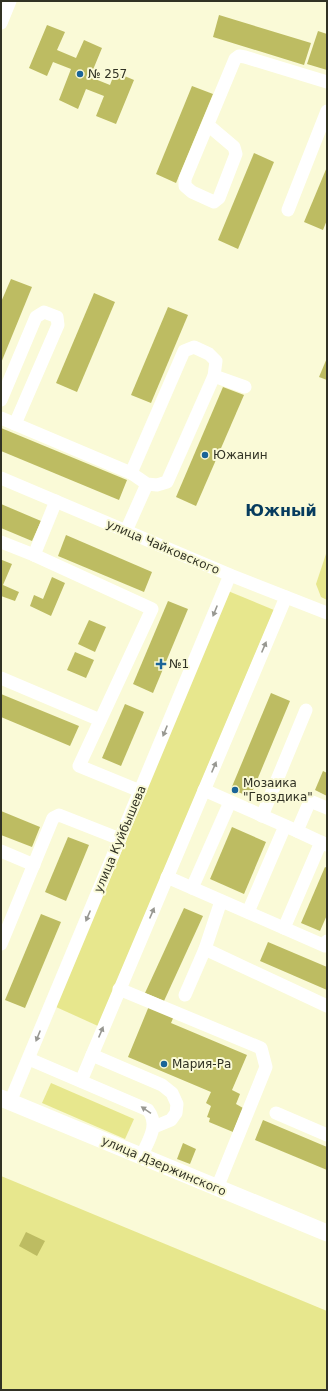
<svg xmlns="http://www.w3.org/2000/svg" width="328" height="1391" font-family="'DejaVu Sans',sans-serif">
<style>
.green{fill:#e7e78d}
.building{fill:#bdbc62}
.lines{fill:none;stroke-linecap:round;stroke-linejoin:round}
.minor{stroke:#fff;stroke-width:13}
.major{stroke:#fff;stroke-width:17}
.oneway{fill:#989892}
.poi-dot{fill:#1a6498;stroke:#fafad7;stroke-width:1.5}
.labels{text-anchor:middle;stroke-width:4;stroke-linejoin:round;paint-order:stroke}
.poi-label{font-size:12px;fill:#313224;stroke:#fafad7;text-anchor:start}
.street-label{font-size:12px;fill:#313224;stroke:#fafad7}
.district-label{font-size:16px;font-weight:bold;fill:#063b5e;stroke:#fafad7}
</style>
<rect width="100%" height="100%" fill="#fafad7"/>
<g class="green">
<polygon points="327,551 327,600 321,597 316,584"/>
<polygon points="228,591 274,610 98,1026 56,1007"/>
<polygon points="51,1083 134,1119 125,1139 42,1103"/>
<polygon points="1,1176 327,1311 327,1390 1,1390"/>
</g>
<g class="building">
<polygon points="219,15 311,43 304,65 213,37"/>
<polygon points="47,25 65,32 57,50 76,58 84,40 102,48 90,77 110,85 115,72 134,80 116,124 96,116 104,96 86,89 78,109 59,100 71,69 53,62 47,76 29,68"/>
<polygon points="318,31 327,34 327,70 307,64"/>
<polygon points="192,86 213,94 176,183 156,174"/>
<polygon points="254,153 274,162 238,249 218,240"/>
<polygon points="327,167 327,220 323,230 304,222"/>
<polygon points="11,279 32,287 1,363 1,302"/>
<polygon points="94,293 115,302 77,392 56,383"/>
<polygon points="168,307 188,315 151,403 131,395"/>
<polygon points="327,358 327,380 319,377"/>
<polygon points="223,387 244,395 196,506 176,497"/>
<polygon points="1,428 127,480 119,500 1,451"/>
<polygon points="1,504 41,521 32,541 1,528"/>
<polygon points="66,535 152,572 144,592 58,556"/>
<polygon points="2,560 12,564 3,585 19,592 15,601 1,596"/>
<polygon points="52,577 65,583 51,616 30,606 34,595 43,599"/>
<polygon points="168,601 188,609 153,693 133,684"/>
<polygon points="89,620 106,627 95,652 78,644"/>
<polygon points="75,652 94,660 86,678 67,670"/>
<polygon points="271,693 290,701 250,797 231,789"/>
<polygon points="1,694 79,726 70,746 1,717"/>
<polygon points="125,704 144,712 121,766 102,758"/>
<polygon points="323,771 327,773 327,796 315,790"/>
<polygon points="1,811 40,827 32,847 1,835"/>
<polygon points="232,827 266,842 244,894 210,879"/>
<polygon points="68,837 89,845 66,901 45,892"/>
<polygon points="325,867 327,868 327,915 320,931 301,923"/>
<polygon points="184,908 203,916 164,1001 145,993"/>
<polygon points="41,914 61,922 25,1008 5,1000"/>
<polygon points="268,942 327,967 327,990 260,961"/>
<polygon points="149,1006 174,1016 171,1023 247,1055 232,1090 240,1094 236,1104 243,1108 233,1132 209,1122 210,1118 207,1117 211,1106 206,1103 211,1092 128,1057"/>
<polygon points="263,1120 327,1147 327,1170 255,1140"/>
<polygon points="183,1143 196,1149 190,1164 177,1159"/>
<polygon points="26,1232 45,1241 37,1256 19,1246"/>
</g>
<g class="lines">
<g class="minor">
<polyline points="1,23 10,1"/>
<polyline points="208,125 234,147 236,154 219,198 214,202 192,192 185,186 185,179 235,59 239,56 245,57 327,82"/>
<polyline points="288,210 327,111"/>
<polyline points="214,376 245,387"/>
<polyline points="1,400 36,317 44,312 57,317 58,325 15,424"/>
<polyline points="1,418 131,473"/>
<polyline points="1,478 230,575 327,613"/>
<polyline points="126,531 147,484 157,485 167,482 214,376 216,361 209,354 194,347 184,351 131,473 147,484"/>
<polyline points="1,542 34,555 152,609 79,766 140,791"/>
<polyline points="34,555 56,501"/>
<polyline points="1,678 100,720"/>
<polyline points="204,790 297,831 310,801 327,808"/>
<polyline points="262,816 306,710"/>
<polyline points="297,831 327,845"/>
<polyline points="1,851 34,865"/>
<polyline points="167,877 325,946 327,941"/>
<polyline points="192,888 230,802"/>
<polyline points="221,901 205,949 327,1006"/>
<polyline points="248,912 285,826"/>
<polyline points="284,928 321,842"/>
<polyline points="1,944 53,818 59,815 120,839"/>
<polyline points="119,989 261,1048 266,1067 217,1188"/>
<polyline points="185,995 205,949"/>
<polyline points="92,1055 162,1085 172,1093 177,1104 176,1113 171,1120 154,1127"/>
<path d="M29 1059 148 1110C160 1125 148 1141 141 1157"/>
<polyline points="81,1081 286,597"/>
<polyline points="10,1102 230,575"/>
<polyline points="276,1113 327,1135"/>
</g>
<polyline class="major" points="1,1098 327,1233"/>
</g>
<defs><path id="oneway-solid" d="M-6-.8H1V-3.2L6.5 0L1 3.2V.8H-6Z"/></defs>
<g class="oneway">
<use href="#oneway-solid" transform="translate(215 611) rotate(112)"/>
<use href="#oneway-solid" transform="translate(264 647) rotate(-67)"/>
<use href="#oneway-solid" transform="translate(165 731) rotate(112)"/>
<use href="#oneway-solid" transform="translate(214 767) rotate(-67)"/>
<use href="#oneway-solid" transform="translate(152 913) rotate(-67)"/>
<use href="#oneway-solid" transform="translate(88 916) rotate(113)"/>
<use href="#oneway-solid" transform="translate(101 1032) rotate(-67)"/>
<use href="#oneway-solid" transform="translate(38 1036) rotate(112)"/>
<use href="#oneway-solid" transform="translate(146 1110) rotate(-146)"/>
</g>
<g class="poi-dot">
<circle cx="80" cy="74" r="4"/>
<circle cx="205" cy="455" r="4"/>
<path d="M159 658h4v4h4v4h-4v4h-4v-4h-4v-4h4z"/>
<circle cx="235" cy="790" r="4"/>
<circle cx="164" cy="1064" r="4"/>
</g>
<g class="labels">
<g class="poi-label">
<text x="88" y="78">№ 257</text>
<text x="213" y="459">Южанин</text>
<text x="169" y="668">№1</text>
<text x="243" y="787">Мозаика<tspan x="243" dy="14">"Гвоздика"</tspan></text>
<text x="172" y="1068">Мария-Ра</text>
</g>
<g class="street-label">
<text transform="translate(163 547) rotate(23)" y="4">улица Чайковского</text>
<text transform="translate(120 839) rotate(-67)" y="4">улица Куйбышева</text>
<text transform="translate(164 1166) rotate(23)" y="4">улица Дзержинского</text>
</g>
<g class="district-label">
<text x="281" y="516">Южный</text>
</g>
</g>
<rect width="328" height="1391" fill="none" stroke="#313224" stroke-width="4"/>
</svg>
